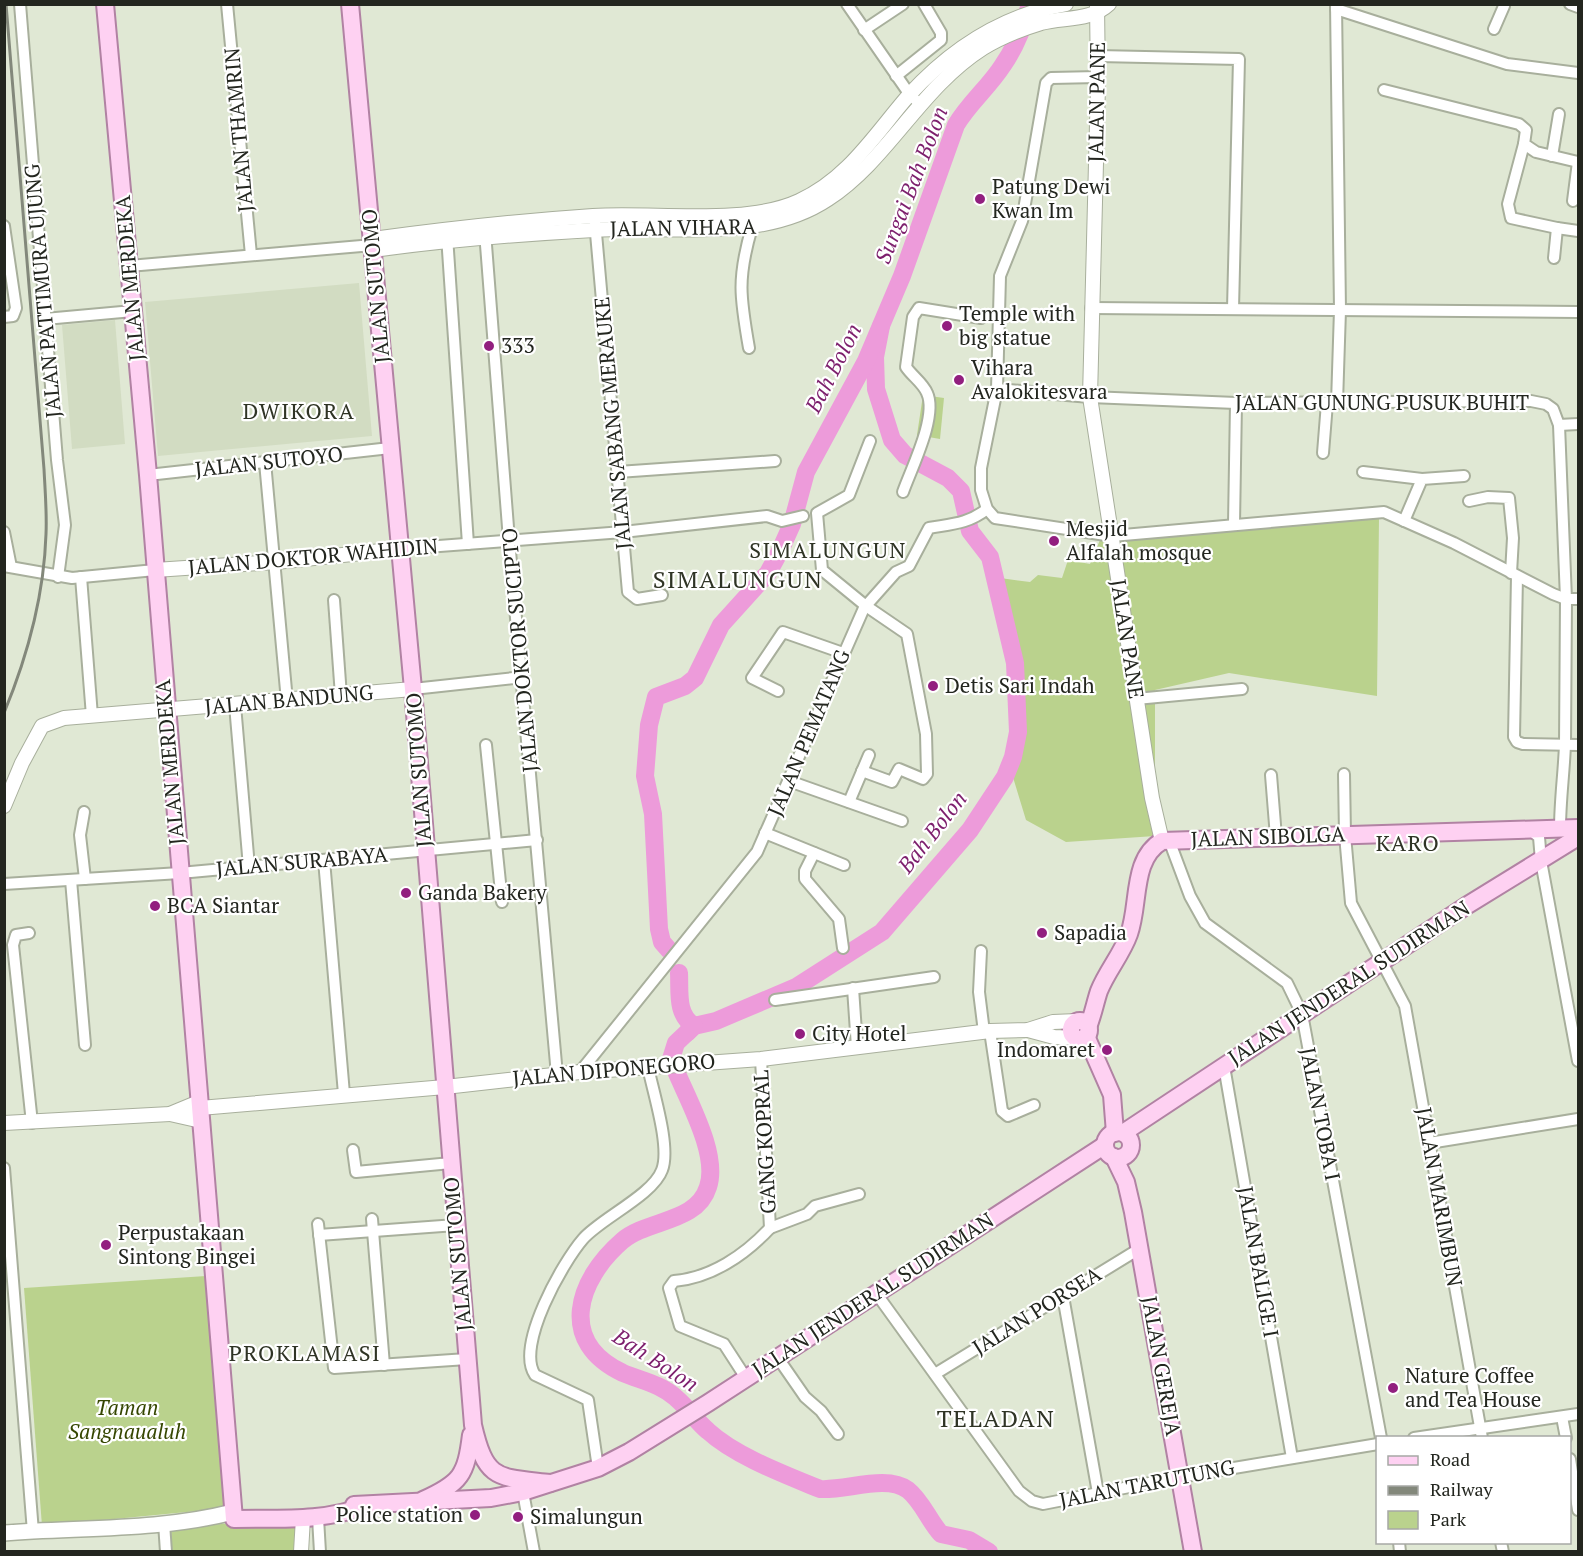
<svg xmlns="http://www.w3.org/2000/svg" width="1583" height="1556" font-family="'PT Serif',serif">
<style>
.built{fill:#d2dcc2}
.green{fill:#bad28d}
.lines{fill:none;stroke-linecap:round;stroke-linejoin:round}
.river{stroke:#ed9bda;stroke-width:18}
.minor-casing{stroke:#a8af9c;stroke-width:14}
.tertiary-casing{stroke:#a8af9c;stroke-width:16}
.secondary-casing{stroke:#a8af9c;stroke-width:18}
.primary-casing{stroke:#b182a3;stroke-width:20}
.minor{stroke:#fff;stroke-width:10}
.tertiary{stroke:#fff;stroke-width:14}
.secondary{stroke:#fff;stroke-width:15}
.primary{stroke:#fed1f2;stroke-width:16}
.rail{stroke:#83887b;stroke-width:3}
.poi-dot{fill:#921f7f;stroke:#fff;stroke-width:2}
.labels{text-anchor:middle;stroke-width:4.5;stroke-linejoin:round;paint-order:stroke}
.street-label{font-size:21px;fill:#23261f;stroke:#fff}
.poi-label{font-size:21px;fill:#23261f;stroke:#fff;text-anchor:start}
.park-label{font-size:21px;font-style:italic;fill:#354600;stroke:#fff}
.water-label{font-size:22px;font-style:italic;fill:#7d1f6d;stroke:#fff}
.neighbourhood-label{font-size:22px;letter-spacing:1.5px;fill:#2f3425;stroke:#fff}
.quarter-label{font-size:24px;letter-spacing:1.5px;fill:#2f3425;stroke:#fff}
</style>
<rect width="100%" height="100%" fill="#e0e8d4"/>
<g class="built">
<polygon points="359,283 372,436 158,456 145,302"/>
<polygon points="115,320 125,444 72,449 62,325"/>
</g>
<g class="green">
<polygon points="923,395 944,398 940,439 917,435"/>
<polygon points="1379,518 1377,696 1229,673 1155,690 1155,836 1066,842 1026,820 1012,774 1023,729 1020,667 1000,578 1030,582 1038,575 1062,578 1068,560 1090,564 1100,540"/>
<polygon points="206,1276 228,1508 42,1526 24,1288"/>
<polygon points="296,1518 299,1551 172,1551 171,1528"/>
</g>
<g class="lines">
<g class="river">
<path d="M881 326 875 357 876 389 892 440 905 455 948 478 961 491 970 531 990 557 1015 663 1018 732 1013 757 1005 777 970 830 882 932 796 987 716 1021 694 1026 676 1043 671 1059C683 1092 720 1152 708 1187 697 1223 648 1219 622 1241 577 1280 557 1342 623 1373 642 1381 661 1384 676 1398 688 1408 696 1421 708 1431 735 1456 786 1475 820 1489 846 1491 886 1474 908 1490 922 1501 929 1521 941 1534L969 1540 989 1552"/>
<path d="M669 950 662 942 659 929 653 814 645 776 649 725 656 697 685 686 695 678 721 625 768 573 779 553 792 524 806 472 866 361 902 276 956 125C969 103 989 87 1003 65 1015 48 1024 25 1030 4"/>
<path d="M679 973C680 993 676 1014 694 1026L687 1033"/>
</g>
<defs>
<g id="minor">
<polyline points="20,4 57,460 65,525 58,577"/>
<polyline points="227,4 251,255"/>
<polyline points="847,4 910,95 919,103"/>
<polyline points="1336,4 1340,310 1337,403"/>
<polyline points="1570,4 1578,7"/>
<polyline points="1336,9 1507,64 1578,73"/>
<polyline points="1494,29 1504,6"/>
<polyline points="864,30 903,4"/>
<polyline points="1098,56 1239,59 1233,309"/>
<polyline points="896,76 941,40 941,33 924,4"/>
<polyline points="1098,77 1051,78 1046,83 1022,221 1000,276 997,389 981,468 981,490 987,509 995,518 1112,536 1384,512 1454,543 1553,594 1566,599 1578,599"/>
<polyline points="1384,90 1519,124 1526,130 1524,144 1536,152 1578,162"/>
<polyline points="1524,144 1508,204 1511,218 1557,228"/>
<polyline points="1552,156 1559,114"/>
<polyline points="1573,201 1578,162"/>
<polyline points="595,222 628,592 637,599 662,595"/>
<polyline points="4,226 16,308 13,316 4,317"/>
<polyline points="485,232 509,540 557,1075"/>
<polyline points="447,236 468,544"/>
<polyline points="1554,258 1557,228 1578,231"/>
<polyline points="129,266 373,245"/>
<polyline points="1091,308 1578,312"/>
<polyline points="45,319 133,311"/>
<path d="M749 348C740 297 737 278 752 227"/>
<path d="M997 389 1090 397 1236 403 1531 401 1546 404 1553 409 1559 425 1566 599 1565 744C1564 773 1560 800 1560 829"/>
<polyline points="1559,425 1578,424"/>
<polyline points="1323,453 1327,403"/>
<polyline points="265,462 287,701"/>
<polyline points="618,472 775,461"/>
<polyline points="1363,472 1422,479"/>
<polyline points="148,475 390,448"/>
<path d="M903 492C911 469 938 416 927 393 923 383 912 376 906 367L913 317 919 308 981 318"/>
<polyline points="1469,501 1488,497 1509,498 1513,538 1511,573"/>
<polyline points="1404,521 1422,479 1464,476"/>
<polyline points="1234,524 1236,403"/>
<polyline points="4,532 11,567"/>
<polyline points="400,549 623,532 767,516 782,521 803,516"/>
<polyline points="4,566 72,578 155,570"/>
<polyline points="1517,576 1514,737 1517,742 1523,744 1578,745"/>
<polyline points="81,577 92,716"/>
<polyline points="334,600 341,696"/>
<polyline points="413,689 523,677"/>
<polyline points="778,691 752,678 783,632 843,653"/>
<polyline points="1136,699 1242,689"/>
<polyline points="235,705 249,867"/>
<polyline points="486,745 502,902"/>
<polyline points="862,771 892,782 899,769 923,779 927,774 926,734 907,634 866,606 822,570 817,513 849,495 870,441"/>
<polyline points="1344,774 1345,835 1351,903 1405,1006 1482,1438"/>
<polyline points="1271,775 1276,837"/>
<polyline points="789,781 902,821"/>
<polyline points="849,802 869,755"/>
<polyline points="84,812 80,835 85,879"/>
<polyline points="1530,830 1539,837 1541,861 1578,1061"/>
<polyline points="765,833 844,865"/>
<polyline points="1169,840 1190,896 1205,923 1287,983 1302,1014 1381,1438"/>
<polyline points="814,853 805,871 805,879 839,919 843,948"/>
<polyline points="324,860 344,1094"/>
<polyline points="71,880 85,1045"/>
<polyline points="4,884 180,873 537,840"/>
<polyline points="29,933 16,935 13,945 32,1123"/>
<polyline points="981,951 979,992 984,1032"/>
<polyline points="853,988 857,1047"/>
<polyline points="775,1000 934,977"/>
<polyline points="990,1031 1002,1111 1008,1116 1034,1105"/>
<polyline points="1224,1066 1292,1458"/>
<path d="M580 1072 757 852 864 608 896 572 909 566 929 528C951 524 968 524 987 509"/>
<polyline points="1429,1143 1578,1119"/>
<polyline points="353,1150 356,1172 451,1163"/>
<polyline points="4,1168 33,1532"/>
<polyline points="372,1219 384,1365"/>
<polyline points="318,1224 334,1368 467,1359"/>
<polyline points="770,1228 807,1214 815,1206 859,1194"/>
<polyline points="319,1235 456,1225"/>
<polyline points="876,1293 1019,1491 1032,1501 1043,1504 1180,1477 1378,1444"/>
<polyline points="1063,1296 1098,1493"/>
<polyline points="778,1358 805,1397 821,1411 838,1434"/>
<polyline points="935,1374 1139,1249"/>
<path d="M746 1378 724 1344 680 1326 669 1288 674 1281C711 1278 745 1255 770 1228L761 1059"/>
<polyline points="1562,1417 1566,1438"/>
<polyline points="1414,1438 1578,1414"/>
<polyline points="1570,1459 1578,1510"/>
<path d="M598 1468 588 1400 535 1375C515 1346 563 1262 583 1239 600 1219 653 1195 662 1170 671 1147 653 1092 648 1067"/>
<polyline points="523,1492 534,1552"/>
<polyline points="318,1518 320,1552"/>
<polyline points="164,1523 166,1552"/>
<polyline points="1399,1542 1400,1552"/>
<polyline points="1501,1542 1503,1552"/>
</g>
<g id="tertiary">
<polyline points="1097,4 1098,85 1090,397 1152,798 1162,841"/>
<path d="M373 239C446 229 519 221 593 216 655 212 745 226 799 201 848 179 875 134 909 95 951 49 1004 15 1066 4"/>
<path d="M373 250C447 240 521 234 594 230 671 225 762 243 828 199 888 160 920 88 983 48 1001 37 1021 29 1041 23 1065 17 1091 21 1109 4"/>
<polyline points="155,570 276,562 400,549"/>
<polyline points="4,806 22,763 42,726 64,718 413,689"/>
<polyline points="1028,1030 1054,1037 1076,1038"/>
<polyline points="200,1108 445,1087 580,1072 761,1059 990,1031 1028,1030 1053,1022 1077,1021"/>
<polyline points="170,1114 201,1121"/>
<polyline points="4,1123 170,1114 199,1102"/>
<polyline points="301,1552 303,1518"/>
</g>
<path id="secondary" d="M4 1533C80 1527 159 1531 233 1512"/>
<g id="primary">
<path d="M105 4 148 475 234 1519C279 1518 322 1522 365 1506"/>
<path d="M350 4 413 689 473 1425C486 1481 497 1477 550 1483"/>
<circle cx="1080" cy="1030" r="9"/>
<path d="M1088 1027C1093 1015 1095 1003 1099 991 1107 971 1122 954 1129 934 1140 904 1131 859 1162 841L1578 828"/>
<polyline points="1086,1036 1112,1095 1115,1133"/>
<circle cx="1118" cy="1145" r="13"/>
<polyline points="1123,1133 1466,906 1578,837"/>
<polyline points="1114,1157 1126,1182 1133,1212 1193,1552"/>
<path d="M423 1500C461 1483 466 1475 471 1435"/>
<polyline points="354,1505 491,1498 523,1492 598,1468 629,1452 708,1403 1105,1145"/>
</g>
</defs>
<use href="#minor" class="minor-casing"/>
<use href="#tertiary" class="tertiary-casing"/>
<use href="#secondary" class="secondary-casing"/>
<use href="#primary" class="primary-casing"/>
<use href="#minor" class="minor"/>
<use href="#tertiary" class="tertiary"/>
<use href="#secondary" class="secondary"/>
<use href="#primary" class="primary"/>
<path class="rail" d="M4 713C28 655 44 597 46 534 47 512 45 490 44 469L6 4"/>
</g>
<g class="poi-dot">
<circle cx="980" cy="199" r="6"/>
<circle cx="947" cy="326" r="6"/>
<circle cx="489" cy="346" r="6"/>
<circle cx="959" cy="380" r="6"/>
<circle cx="1054" cy="541" r="6"/>
<circle cx="933" cy="686" r="6"/>
<circle cx="406" cy="893" r="6"/>
<circle cx="155" cy="906" r="6"/>
<circle cx="1042" cy="933" r="6"/>
<circle cx="800" cy="1034" r="6"/>
<circle cx="1107" cy="1050" r="6"/>
<circle cx="106" cy="1245" r="6"/>
<circle cx="1393" cy="1388" r="6"/>
<circle cx="475" cy="1515" r="6"/>
<circle cx="518" cy="1517" r="6"/>
</g>
<g class="labels">
<g class="street-label">
<text transform="translate(1097 102) rotate(-89)" y="7">JALAN PANE</text>
<text transform="translate(239 130) rotate(-95)" y="7">JALAN THAMRIN</text>
<text transform="translate(683 228) rotate(-1)" y="7">JALAN VIHARA</text>
<text transform="translate(130 278) rotate(-95)" y="7">JALAN MERDEKA</text>
<text transform="translate(376 286) rotate(-95)" y="7">JALAN SUTOMO</text>
<text transform="translate(43 291) rotate(-95)" y="7">JALAN PATTIMURA UJUNG</text>
<text x="1382" y="410">JALAN GUNUNG PUSUK BUHIT</text>
<text transform="translate(613 423) rotate(-95)" y="7">JALAN SABANG MERAUKE</text>
<text transform="translate(269 462) rotate(-6)" y="7">JALAN SUTOYO</text>
<text transform="translate(313 557) rotate(-5)" y="7">JALAN DOKTOR WAHIDIN</text>
<text transform="translate(1127 639) rotate(81)" y="7">JALAN PANE</text>
<text transform="translate(520 650) rotate(-95)" y="7">JALAN DOKTOR SUCIPTO</text>
<text transform="translate(289 700) rotate(-5)" y="7">JALAN BANDUNG</text>
<text transform="translate(809 733) rotate(-67)" y="7">JALAN PEMATANG</text>
<text transform="translate(170 762) rotate(-95)" y="7">JALAN MERDEKA</text>
<text transform="translate(419 770) rotate(-94)" y="7">JALAN SUTOMO</text>
<text transform="translate(1268 837) rotate(-2)" y="7">JALAN SIBOLGA</text>
<text transform="translate(302 862) rotate(-5)" y="7">JALAN SURABAYA</text>
<text transform="translate(1349 983) rotate(-33)" y="7">JALAN JENDERAL SUDIRMAN</text>
<text transform="translate(614 1070) rotate(-5)" y="7">JALAN DIPONEGORO</text>
<text transform="translate(1320 1114) rotate(79)" y="7">JALAN TOBA I</text>
<text transform="translate(765 1142) rotate(-93)" y="7">GANG KOPRAL</text>
<text transform="translate(1439 1197) rotate(80)" y="7">JALAN MARIMBUN</text>
<text transform="translate(458 1254) rotate(-95)" y="7">JALAN SUTOMO</text>
<text transform="translate(1258 1262) rotate(80)" y="7">JALAN BALIGE I</text>
<text transform="translate(873 1295) rotate(-33)" y="7">JALAN JENDERAL SUDIRMAN</text>
<text transform="translate(1037 1311) rotate(-32)" y="7">JALAN PORSEA</text>
<text transform="translate(1161 1366) rotate(80)" y="7">JALAN GEREJA</text>
<text transform="translate(1147 1484) rotate(-11)" y="7">JALAN TARUTUNG</text>
</g>
<g class="poi-label">
<text x="992" y="194">Patung Dewi<tspan x="992" dy="24">Kwan Im</tspan></text>
<text x="959" y="321">Temple with<tspan x="959" dy="24">big statue</tspan></text>
<text x="501" y="353">333</text>
<text x="971" y="375">Vihara<tspan x="971" dy="24">Avalokitesvara</tspan></text>
<text x="1066" y="536">Mesjid<tspan x="1066" dy="24">Alfalah mosque</tspan></text>
<text x="945" y="693">Detis Sari Indah</text>
<text x="418" y="900">Ganda Bakery</text>
<text x="167" y="913">BCA Siantar</text>
<text x="1054" y="940">Sapadia</text>
<text x="812" y="1041">City Hotel</text>
<text x="1095" y="1057" text-anchor="end">Indomaret</text>
<text x="118" y="1240">Perpustakaan<tspan x="118" dy="24">Sintong Bingei</tspan></text>
<text x="1405" y="1383">Nature Coffee<tspan x="1405" dy="24">and Tea House</tspan></text>
<text x="463" y="1522" text-anchor="end">Police station</text>
<text x="530" y="1524">Simalungun</text>
</g>
<g class="park-label">
<text x="127" y="1415">Taman<tspan x="127" dy="24">Sangnaualuh</tspan></text>
</g>
<g class="water-label">
<text transform="translate(911 185) rotate(-69)" y="8">Sungai Bah Bolon</text>
<text transform="translate(833 368) rotate(-63)" y="8">Bah Bolon</text>
<text transform="translate(932 832) rotate(-52)" y="8">Bah Bolon</text>
<text transform="translate(656 1360) rotate(33)" y="8">Bah Bolon</text>
</g>
<g class="neighbourhood-label">
<text x="299" y="419">DWIKORA</text>
<text x="828" y="558">SIMALUNGUN</text>
<text x="1408" y="851">KARO</text>
<text x="305" y="1361">PROKLAMASI</text>
</g>
<g class="quarter-label">
<text x="738" y="588">SIMALUNGUN</text>
<text x="996" y="1427">TELADAN</text>
</g>
</g>
<rect width="1583" height="1556" fill="none" stroke="#23261f" stroke-width="12"/>
<rect x="1376" y="1436" width="195" height="108" fill="#ffffff" stroke="#a7a8a5" stroke-width="1.5"/>
<rect x="1388" y="1456" width="30" height="9" fill="#fed1f2" stroke="#a7a8a5" stroke-width="1.5"/>
<text x="1430" y="1466" font-size="18" fill="#23261f">Road</text>
<rect x="1388" y="1486" width="30" height="9" fill="#83887b" stroke="#a7a8a5" stroke-width="1.5"/>
<text x="1430" y="1496" font-size="18" fill="#23261f">Railway</text>
<rect x="1388" y="1511" width="30" height="18" fill="#bad28d" stroke="#a7a8a5" stroke-width="1.5"/>
<text x="1430" y="1526" font-size="18" fill="#23261f">Park</text>
</svg>
